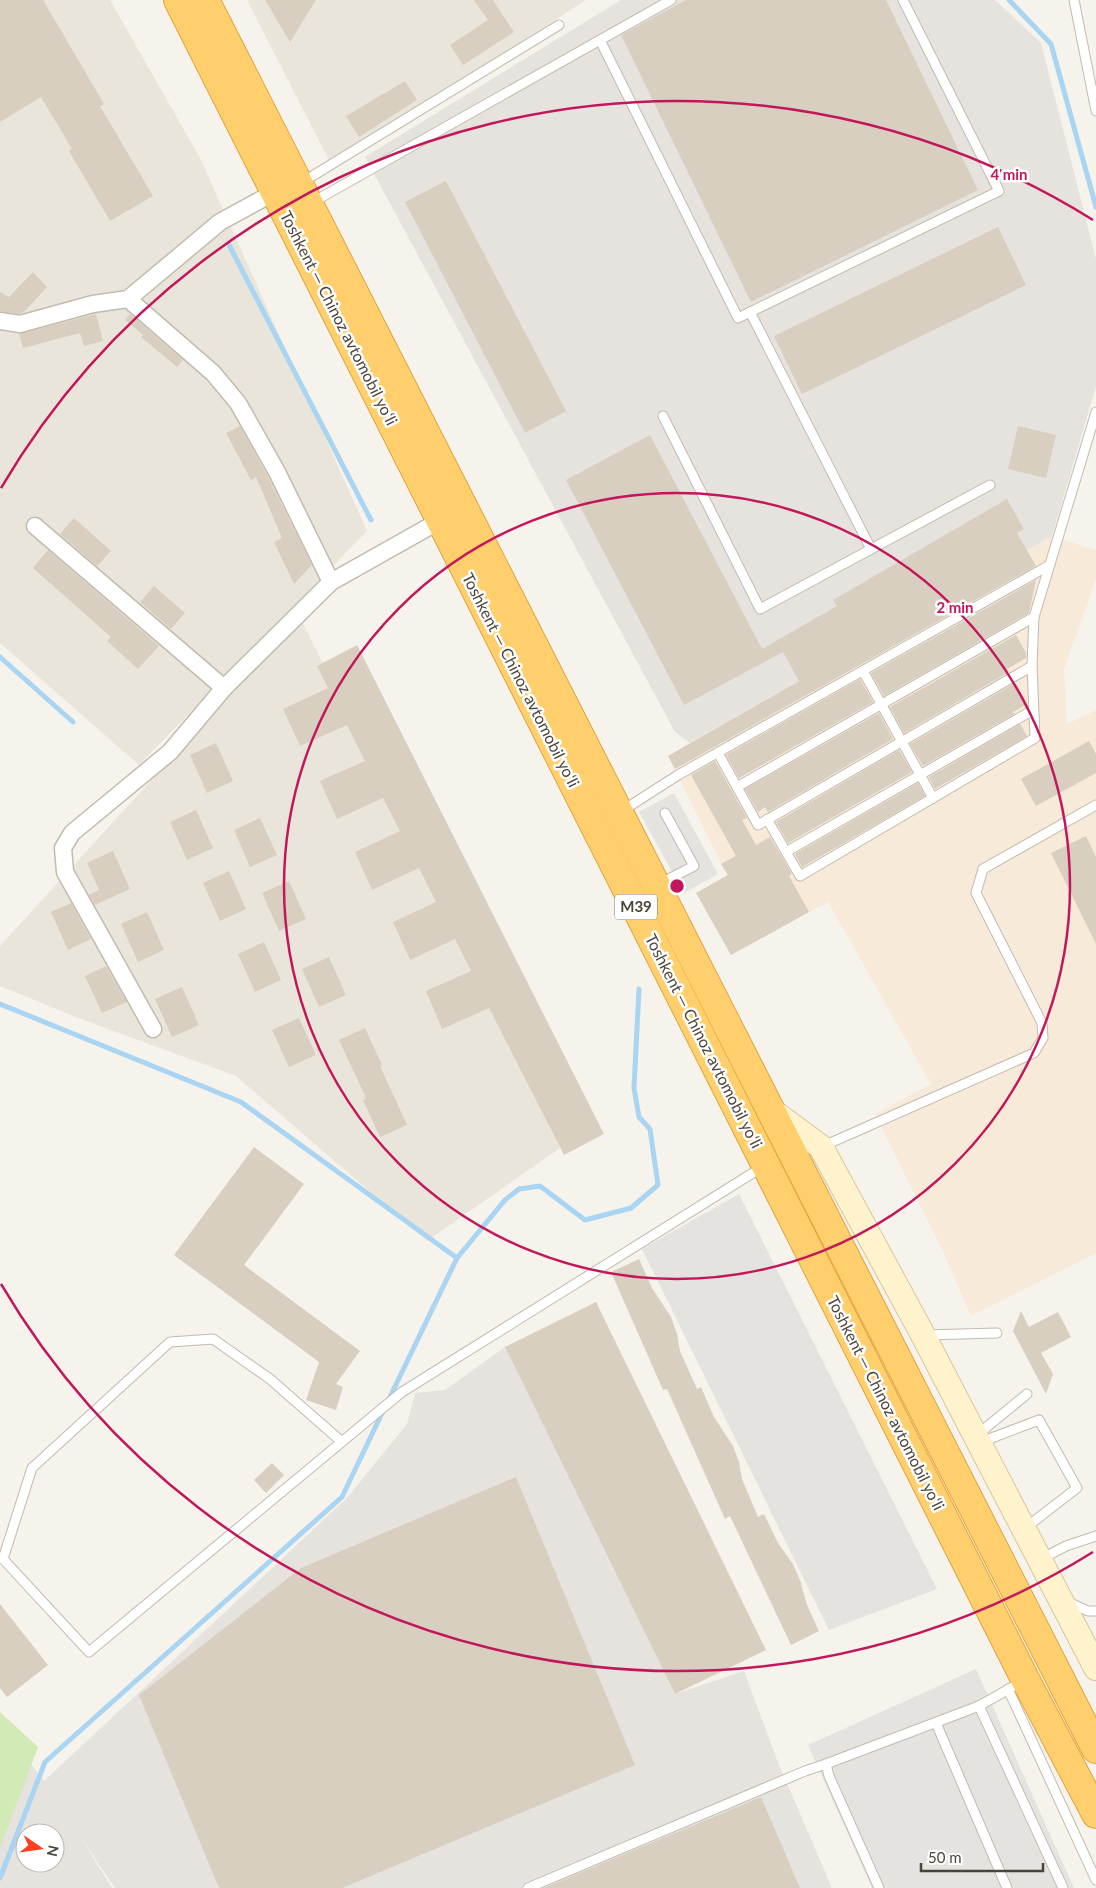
<svg xmlns="http://www.w3.org/2000/svg" width="1096" height="1888" font-family="Lato,sans-serif">
<style>
.residential{fill:#eae5da}
.commercial{fill:#f7ead8}
.industrial{fill:#e6e2dd;fill-rule:evenodd}
.green{fill:#d2eab5}
.parking{fill:#e5e3e0}
.lines{fill:none;stroke-linecap:round;stroke-linejoin:round}
.stream{stroke:#a9d4f2;stroke-width:5}
.building{fill:#d8cfc1}
.lane-casing{stroke:#c2bbae;stroke-width:11}
.street-casing{stroke:#c2bbae;stroke-width:19}
.secondary-casing{stroke:#d6c79b;stroke-width:26}
.highway-casing{stroke:#e0a43c;stroke-width:30}
.lane{stroke:#fff;stroke-width:9}
.street{stroke:#fff;stroke-width:16}
.secondary{stroke:#fff3cd;stroke-width:24}
.highway{stroke:#ffcf6e;stroke-width:28}
.ring{fill:none;stroke:#c2185b;stroke-width:2.5}
.labels{text-anchor:middle;stroke-width:5;stroke-linejoin:round;paint-order:stroke}
.shield{fill:#fff;stroke:#817c74;stroke-width:1}
.shield-label{font-size:15px;font-weight:bold;fill:#4b4439}
.street-label{font-size:16px;fill:#4b4439;stroke:#fff}
.centre{fill:#c2185b;stroke:#fff;stroke-width:2.5}
.ring-label{font-size:15px;text-anchor:middle;font-weight:bold;fill:#c2185b;stroke:#fff;stroke-width:5;stroke-linejoin:round;paint-order:stroke}
</style>
<rect width="100%" height="100%" fill="#f6f3ec"/>
<g class="residential">
<polygon points="0,0 110,0 200,158 367,531 139,765 0,643"/>
<polygon points="247,0 586,0 331,164"/>
<polygon points="300,617 560,1148 427,1241 236,1076 81,1019 0,986 0,946"/>
</g>
<polygon class="commercial" points="1052,536 1096,550 1096,578 1064,670 1067,724 1096,710 1096,1253 971,1316 945,1256 875,1114 931,1084 828,902 731,955 696,893 727,875 668,756"/>
<g class="industrial">
<polygon points="621,0 995,0 1041,43 1096,259 1096,386 1052,536 690,743 675,732 365,157"/>
<path d="M505 1347 675 1694 744 1671 777 1760 832 1888H115L79 1835 112 1888H0V1724L44 1781 346 1499 407 1424 415 1393 445 1390ZM25 1833H55V1863H25Z"/>
</g>
<polygon class="green" points="0,1712 38,1747 0,1848"/>
<g class="parking">
<polygon points="674,793 718,874 684,893 639,812"/>
<polygon points="739,1194 937,1589 829,1630 642,1249"/>
<polygon points="976,1669 1074,1888 872,1888 808,1745"/>
<polygon points="766,1770 817,1888 485,1888"/>
</g>
<g class="lines">
<g class="stream">
<polyline points="1009,0 1051,44 1096,207"/>
<polyline points="229,245 371,520"/>
<polyline points="0,657 73,722"/>
<polyline points="0,1004 241,1102 457,1258"/>
<polyline points="388,1401 457,1258 505,1200 519,1189 540,1186 585,1220 631,1208 658,1185 650,1129 639,1117 634,1088 639,989"/>
<polyline points="0,1878 45,1762 342,1497 384,1409"/>
</g>
</g>
<g class="building">
<polygon points="0,0 43,0 104,104 100,106 153,196 110,221 69,151 72,149 41,97 0,122"/>
<polygon points="265,0 316,0 290,42"/>
<polygon points="474,0 493,0 514,32 463,65 450,45 488,20"/>
<polygon points="686,0 886,0 978,190 751,302 621,35"/>
<polygon points="405,81 417,100 359,137 346,116"/>
<polygon points="446,181 566,411 525,433 405,202"/>
<polygon points="998,227 1026,285 802,394 774,336"/>
<polygon points="33,272 47,287 24,312 19,314 0,311 0,292 9,297"/>
<polygon points="96,314 103,341 84,346 80,333 23,348 19,334"/>
<polygon points="130,314 183,360 177,367 141,337 143,335 125,320"/>
<polygon points="240,426 268,477 312,565 294,584 274,542 282,538 256,477 251,480 226,433"/>
<polygon points="1018,426 1056,435 1046,478 1008,469"/>
<polygon points="650,435 762,649 837,606 833,600 1007,499 1024,529 1017,533 1036,566 675,769 668,756 799,681 783,652 684,705 566,480"/>
<polygon points="74,518 111,551 97,566 60,534"/>
<polygon points="48,550 159,646 138,669 107,641 111,637 33,568"/>
<polygon points="1036,580 1029,613 884,696 871,673"/>
<polygon points="154,586 185,613 171,629 140,602"/>
<polygon points="1016,635 1026,653 1026,658 1007,669 1009,672 904,733 890,707"/>
<polygon points="357,645 604,1134 564,1155 489,1008 442,1029 426,991 471,971 455,939 410,960 393,922 436,902 419,868 372,890 355,852 400,831 383,798 337,819 320,781 365,761 347,725 300,746 283,709 328,688 317,666"/>
<polygon points="860,679 873,702 739,778 726,755"/>
<polygon points="1015,683 1027,704 1013,712 1014,714 923,766 910,744"/>
<polygon points="879,713 893,739 768,812 765,807 758,812 745,789"/>
<polygon points="1020,724 1027,736 935,789 929,777"/>
<polygon points="1089,741 1096,754 1096,773 1036,806 1021,779"/>
<polygon points="216,743 233,781 207,793 190,755"/>
<polygon points="899,750 912,772 788,843 776,822"/>
<polygon points="715,761 747,818 742,820 756,845 770,837 792,874 789,876 809,912 731,955 696,893 728,875 721,864 736,856 691,775"/>
<polygon points="918,783 925,796 802,867 795,854"/>
<polygon points="196,810 213,848 187,860 170,822"/>
<polygon points="260,818 277,855 250,867 234,830"/>
<polygon points="1086,836 1096,857 1096,944 1051,853"/>
<polygon points="113,851 130,889 95,905 89,895 99,890 87,863"/>
<polygon points="229,871 246,909 220,921 203,883"/>
<polygon points="289,881 306,919 279,931 262,893"/>
<polygon points="71,903 91,939 68,950 51,912"/>
<polygon points="147,912 164,950 138,962 121,924"/>
<polygon points="264,942 281,980 255,992 238,954"/>
<polygon points="329,957 346,995 319,1007 302,969"/>
<polygon points="106,966 127,1002 102,1013 85,976"/>
<polygon points="182,987 199,1025 172,1037 155,999"/>
<polygon points="299,1018 316,1055 289,1067 272,1030"/>
<polygon points="365,1028 382,1065 380,1066 407,1125 380,1137 363,1100 366,1098 339,1040"/>
<polygon points="254,1147 304,1184 244,1265 360,1351 336,1384 343,1387 336,1410 306,1400 319,1362 174,1255"/>
<polygon points="639,1259 652,1288 671,1317 677,1334 680,1351 697,1389 701,1387 714,1417 733,1446 739,1462 742,1479 758,1517 764,1514 778,1543 793,1564 800,1580 807,1605 819,1631 791,1645 730,1516 725,1519 667,1389 663,1390 611,1272"/>
<polygon points="596,1302 766,1650 675,1694 505,1347"/>
<polygon points="1021,1311 1029,1327 1058,1312 1071,1337 1041,1353 1053,1374 1046,1394 1013,1331"/>
<polygon points="272,1463 284,1475 266,1493 254,1480"/>
<polygon points="516,1477 635,1765 342,1888 219,1888 139,1695 301,1568"/>
<polygon points="0,1604 48,1665 7,1697 0,1688"/>
<polygon points="761,1797 800,1888 544,1888"/>
</g>
<g class="lines">
<defs>
<g id="lane">
<polyline points="1074,0 1096,111"/>
<polyline points="600,40 738,318 999,191 903,0"/>
<polyline points="301,183 559,25"/>
<polyline points="311,203 671,0"/>
<polyline points="750,312 871,549"/>
<polyline points="663,416 760,609 990,485"/>
<polyline points="863,671 933,798"/>
<polyline points="718,753 758,825 1032,666"/>
<polyline points="737,787 1034,617"/>
<polyline points="622,811 678,775 1048,566"/>
<polyline points="767,819 800,876 1035,738 1032,666 1034,617 1096,412"/>
<polyline points="786,852 1033,710"/>
<polyline points="659,884 694,866 665,813"/>
<polyline points="821,1147 1034,1053 1043,1038 1042,1023 976,893 983,869 1096,805"/>
<polyline points="924,1335 997,1333"/>
<polyline points="977,1435 1027,1394"/>
<polyline points="342,1442 270,1379 213,1339 170,1342 32,1468 3,1559 89,1652 379,1411 402,1392 764,1166"/>
<polyline points="981,1442 1039,1420 1077,1488 1024,1529"/>
<polyline points="1041,1559 1066,1546 1096,1536"/>
<polyline points="1068,1602 1088,1611 1096,1611"/>
<polyline points="1008,1689 1096,1880"/>
<polyline points="979,1706 1063,1888"/>
<polyline points="936,1723 1007,1888"/>
<polyline points="528,1888 805,1771 826,1764"/>
<polyline points="879,1888 829,1776 826,1764 979,1706 1023,1681"/>
</g>
<g id="street">
<polyline points="128,299 213,373 238,403 277,472 331,582"/>
<polyline points="0,321 20,324 93,304 128,299 220,222 275,192"/>
<polyline points="35,526 224,688"/>
<polyline points="153,1029 65,872 63,848 72,833 170,752 224,688 331,582 441,520"/>
</g>
<polyline id="secondary" points="772,1111 821,1147 923,1335 1096,1668"/>
<g id="highway">
<polyline points="178,0 1025,1679 1096,1814"/>
<polyline points="205,0 1096,1749"/>
</g>
</defs>
<use href="#lane" class="lane-casing"/>
<use href="#street" class="street-casing"/>
<use href="#secondary" class="secondary-casing"/>
<use href="#highway" class="highway-casing"/>
<use href="#lane" class="lane"/>
<use href="#street" class="street"/>
<use href="#secondary" class="secondary"/>
<use href="#highway" class="highway"/>
</g>
<g class="ring">
<circle cx="677" cy="886" r="393"/>
<path d="M1093 1552A785 785 0 0 1 1 1284M1 488A785 785 0 0 1 1093 220"/>
</g>
<g class="labels">
<rect class="shield" x="615" y="894.5" width="42" height="25" rx="4"/>
<g class="shield-label">
<text x="636" y="912">M39</text>
</g>
<g class="street-label">
<text transform="translate(339 318) rotate(63)" y="6">Toshkent — Chinoz avtomobil yoʻli</text>
<text transform="translate(521 680) rotate(63)" y="6">Toshkent — Chinoz avtomobil yoʻli</text>
<text transform="translate(704 1041) rotate(63)" y="6">Toshkent — Chinoz avtomobil yoʻli</text>
<text transform="translate(886 1403) rotate(63)" y="6">Toshkent — Chinoz avtomobil yoʻli</text>
</g>
</g>
<circle cx="677" cy="886" r="8" class="centre"/>
<g class="ring-label">
<text x="1009" y="180">4 min</text>
<text x="955" y="613">2 min</text>
</g>
<g transform="translate(40 1848) rotate(103)"><circle r="24" fill="#ffffff" stroke="#b7b4b0"/>
<path d="M0-4L9 19L0 12L-9 19Z" fill="#fc3f1d"/>
<text y="-8" font-size="14" font-weight="bold" text-anchor="middle" fill="#4b4439">N</text>
</g>
<path d="M921 1863v8h122v-8" fill="none" stroke="#4b4439" stroke-width="2.5"/>
<text x="928" y="1863" font-size="15" fill="#4b4439" stroke="#ffffff" stroke-width="4" paint-order="stroke">50 m</text>
</svg>
